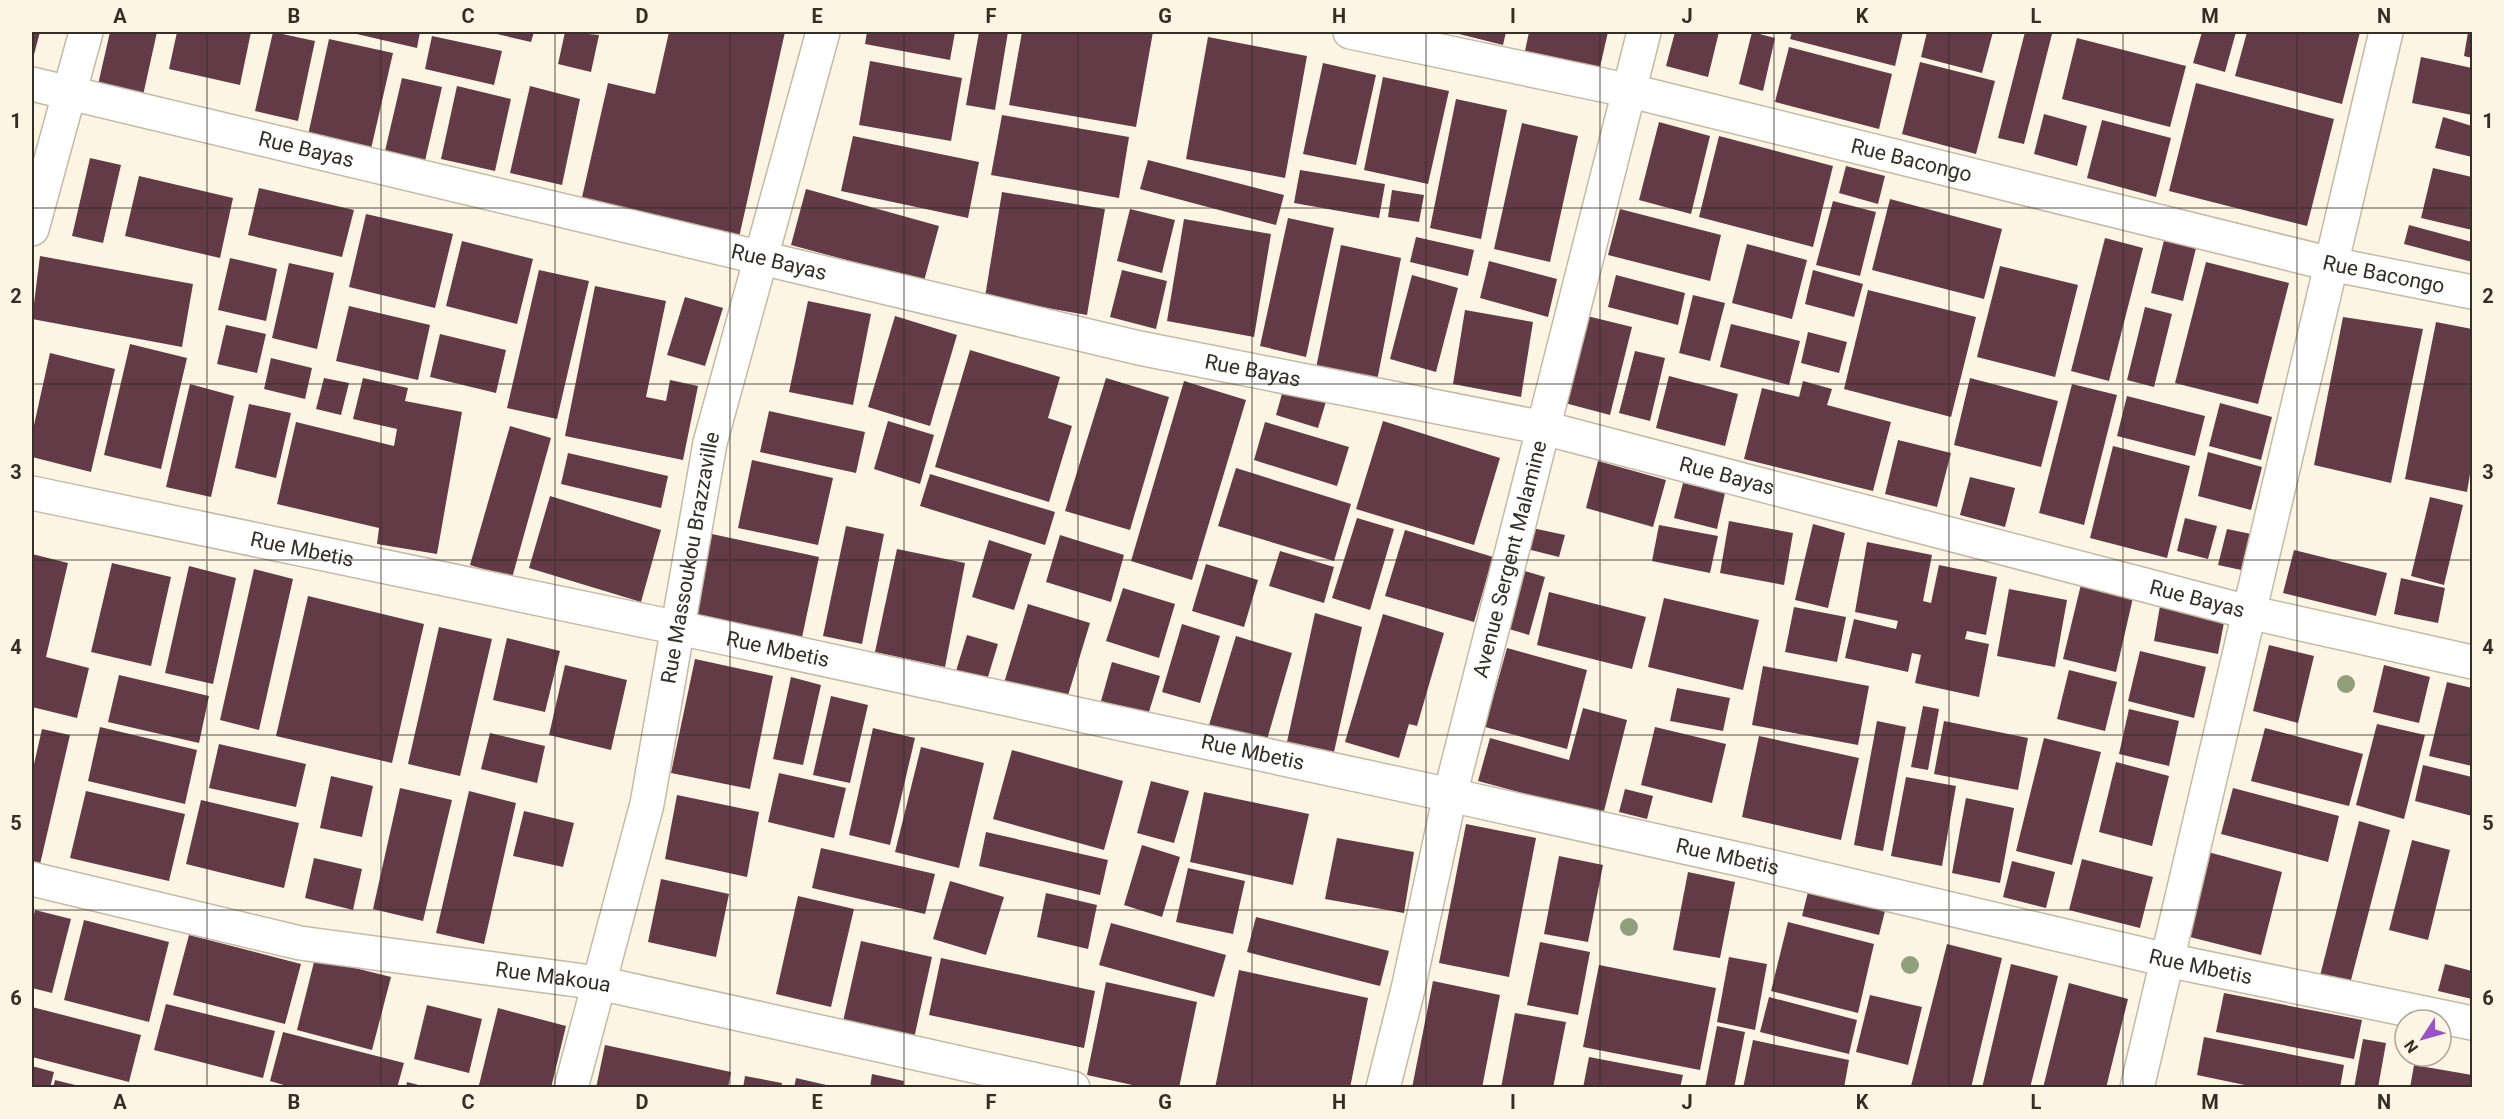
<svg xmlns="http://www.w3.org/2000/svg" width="2504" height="1119" font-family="Roboto,sans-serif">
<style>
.building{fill:#623b47}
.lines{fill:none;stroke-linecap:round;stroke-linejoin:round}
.street-casing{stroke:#c4baa6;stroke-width:36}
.street{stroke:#fff;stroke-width:33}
.tree{fill:#91a07c}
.grid{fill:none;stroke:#332f27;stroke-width:1.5;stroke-opacity:0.55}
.labels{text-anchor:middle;stroke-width:6;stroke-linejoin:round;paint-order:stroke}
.street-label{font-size:21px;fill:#332f27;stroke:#fdf5e4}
.neatline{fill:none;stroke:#332f27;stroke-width:2}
.grid-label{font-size:20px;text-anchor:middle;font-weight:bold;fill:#332f27}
</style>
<rect width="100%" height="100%" fill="#fdf5e4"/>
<g class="building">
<polygon points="32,32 40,32 32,62"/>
<polygon points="110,32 157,32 142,100 97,89"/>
<polygon points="177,32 251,32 240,85 169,69"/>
<polygon points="273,32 315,41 298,121 255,111"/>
<polygon points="348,32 420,32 417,48"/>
<polygon points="488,32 534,32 531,42"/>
<polygon points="565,32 599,35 591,72 558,64"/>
<polygon points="669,32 785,32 738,242 580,206 608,83 655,94"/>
<polygon points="867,32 955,32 950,60 865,44"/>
<polygon points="979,32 1008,32 995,110 966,105"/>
<polygon points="1022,32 1153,32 1136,127 1009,105"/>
<polygon points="1451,32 1506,32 1503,45"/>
<polygon points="1529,32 1608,32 1600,67 1525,51"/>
<polygon points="1675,32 1719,32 1708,77 1666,66"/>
<polygon points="1752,32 1775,38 1763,91 1739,84"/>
<polygon points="1792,32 1903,32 1895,66 1790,39"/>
<polygon points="1927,32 1993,32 1982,73 1921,57"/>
<polygon points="2025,32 2052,34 2024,144 1998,138"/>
<polygon points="2202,32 2236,32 2225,72 2193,63"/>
<polygon points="2247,32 2360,32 2342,104 2235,76"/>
<polygon points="2468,32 2472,32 2472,58 2464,56"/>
<polygon points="432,36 502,51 494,85 425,69"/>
<polygon points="1208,37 1307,56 1285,178 1186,159"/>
<polygon points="2077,38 2186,66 2170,127 2062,99"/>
<polygon points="329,39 393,53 371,149 308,135"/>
<polygon points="1789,47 1892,74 1879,129 1775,102"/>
<polygon points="2421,57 2472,68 2472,115 2412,103"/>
<polygon points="870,61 962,78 951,141 859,125"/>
<polygon points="1920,62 1995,81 1976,154 1902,134"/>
<polygon points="1323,63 1376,75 1356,165 1303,154"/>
<polygon points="1383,77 1449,91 1428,184 1364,170"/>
<polygon points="402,78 442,87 425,161 385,151"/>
<polygon points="2196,83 2334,119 2307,226 2169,191"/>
<polygon points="457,86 511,99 495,171 441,159"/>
<polygon points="530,86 580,99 562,185 510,173"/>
<polygon points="1456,99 1507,110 1481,239 1430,228"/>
<polygon points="2044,114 2087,126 2077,166 2034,154"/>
<polygon points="1002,115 1129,137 1119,198 991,175"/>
<polygon points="2443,117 2472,126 2472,157 2435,148"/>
<polygon points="2102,120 2171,138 2156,197 2087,178"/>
<polygon points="1659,122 1710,136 1691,214 1639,200"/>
<polygon points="1522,123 1578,136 1550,262 1494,249"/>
<polygon points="853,136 979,162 968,218 841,191"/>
<polygon points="1719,136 1833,166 1813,247 1699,217"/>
<polygon points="90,158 121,165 103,243 72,236"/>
<polygon points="1148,160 1284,195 1276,225 1140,189"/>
<polygon points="1846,166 1885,176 1878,204 1839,193"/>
<polygon points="2433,168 2472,177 2472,230 2421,218"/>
<polygon points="1300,170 1385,184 1379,218 1294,203"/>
<polygon points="139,176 233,198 220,258 125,236"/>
<polygon points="259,188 354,210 342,257 248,235"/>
<polygon points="806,189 939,226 924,281 791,245"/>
<polygon points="1392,190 1424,195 1419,222 1388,217"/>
<polygon points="1002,192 1105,209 1087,315 985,297"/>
<polygon points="1890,199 2002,229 1984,299 1872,270"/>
<polygon points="1833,201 1876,212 1860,276 1816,265"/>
<polygon points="1130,209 1175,220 1162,273 1117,261"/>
<polygon points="1620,209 1721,235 1710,281 1608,255"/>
<polygon points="366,214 453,234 435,308 349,287"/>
<polygon points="1288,218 1334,228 1306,357 1260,346"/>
<polygon points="1184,219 1271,234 1254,337 1167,321"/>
<polygon points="2409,225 2472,242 2472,262 2404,244"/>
<polygon points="2166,232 2198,240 2183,301 2151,293"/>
<polygon points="1416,237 1474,250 1468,276 1410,262"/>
<polygon points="2105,238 2143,248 2109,381 2071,371"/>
<polygon points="462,241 533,259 517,324 446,306"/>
<polygon points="1747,244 1807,260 1792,319 1732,303"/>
<polygon points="1341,245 1401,258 1377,381 1316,368"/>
<polygon points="40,256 193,284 182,347 32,319"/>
<polygon points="230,258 277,269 266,321 218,310"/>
<polygon points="1489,261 1557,279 1548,317 1480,298"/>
<polygon points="2206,262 2289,283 2258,404 2175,383"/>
<polygon points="289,263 334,273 317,349 272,338"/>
<polygon points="2000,266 2078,285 2055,377 1977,357"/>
<polygon points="539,270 589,281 557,419 507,408"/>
<polygon points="1122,270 1167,281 1156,329 1110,317"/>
<polygon points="1813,270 1863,284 1854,317 1805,304"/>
<polygon points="1412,275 1458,288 1436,372 1390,359"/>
<polygon points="1616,275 1685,293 1678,325 1608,307"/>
<polygon points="595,286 666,301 646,397 666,401 670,380 698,386 683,460 565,436"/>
<polygon points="1868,290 1976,317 1951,417 1844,389"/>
<polygon points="1693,295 1725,303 1710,361 1679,353"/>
<polygon points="685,297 723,308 705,366 667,355"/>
<polygon points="808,301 871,314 853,405 789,392"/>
<polygon points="349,306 430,325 418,380 336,361"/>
<polygon points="2145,307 2172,314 2154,387 2127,380"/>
<polygon points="1465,310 1533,322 1521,397 1453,384"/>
<polygon points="1583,315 1632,327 1610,415 1561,402"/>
<polygon points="895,316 957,335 930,426 868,407"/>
<polygon points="2343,317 2423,329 2391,483 2314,465"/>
<polygon points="2436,322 2472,329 2472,462 2467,492 2405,479"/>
<polygon points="1731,324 1800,341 1789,385 1720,367"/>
<polygon points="226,325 266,334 257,373 217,364"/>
<polygon points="1808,332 1847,342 1839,373 1801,363"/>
<polygon points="440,334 506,350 496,393 430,377"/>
<polygon points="130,344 187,358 161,469 104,455"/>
<polygon points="970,350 1060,377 1048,418 1072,426 1049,502 935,467"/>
<polygon points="1635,351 1665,358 1650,421 1619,413"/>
<polygon points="50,353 115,369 91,472 32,457 32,434"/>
<polygon points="271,358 312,368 305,399 264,389"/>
<polygon points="1669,376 1738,394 1725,446 1656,428"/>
<polygon points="324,378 349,383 341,415 316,409"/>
<polygon points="363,378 408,388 405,401 462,412 437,554 377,544 379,528 277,504 296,422 394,446 397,429 353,419"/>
<polygon points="1106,378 1169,397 1130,530 1065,511"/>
<polygon points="1970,378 2058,401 2041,467 1954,445"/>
<polygon points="1184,381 1246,400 1192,580 1131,561"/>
<polygon points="1803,381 1832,389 1827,405 1891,422 1873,491 1744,459 1762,388 1799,397"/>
<polygon points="1285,383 1328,395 1318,428 1276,415"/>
<polygon points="190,384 234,396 211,497 166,487"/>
<polygon points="2072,384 2117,395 2084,525 2039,513"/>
<polygon points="2127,396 2205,416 2195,456 2117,436"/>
<polygon points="2220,403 2272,417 2261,460 2209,446"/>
<polygon points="249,404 291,413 276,478 235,468"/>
<polygon points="769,411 865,432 856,473 760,452"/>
<polygon points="888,421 934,435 920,484 874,469"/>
<polygon points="1383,421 1500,458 1474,545 1356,509"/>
<polygon points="1265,422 1349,447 1337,486 1254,460"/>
<polygon points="510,426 551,438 512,578 470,565"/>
<polygon points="1898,440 1951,453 1937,507 1885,494"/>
<polygon points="2113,446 2190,466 2167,558 2090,538"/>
<polygon points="2208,452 2262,467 2251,510 2198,496"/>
<polygon points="568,453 668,476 661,508 561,484"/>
<polygon points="752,460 833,478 818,545 738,528"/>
<polygon points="1598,461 1666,480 1653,527 1586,508"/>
<polygon points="1236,468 1351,504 1334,561 1218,526"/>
<polygon points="930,474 1055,512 1045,545 920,506"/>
<polygon points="1970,477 2015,488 2005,527 1960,515"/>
<polygon points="1683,483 1725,493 1717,529 1674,518"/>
<polygon points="550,496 661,530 641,602 529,568"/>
<polygon points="2430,497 2463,505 2444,585 2411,576"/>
<polygon points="1357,518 1394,529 1370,610 1332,598"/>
<polygon points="2185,518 2217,526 2208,559 2177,551"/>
<polygon points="1729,521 1793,533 1784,585 1720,573"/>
<polygon points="1813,524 1845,533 1828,608 1795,600"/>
<polygon points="1659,525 1718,536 1710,573 1652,561"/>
<polygon points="846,526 884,534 862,644 823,636"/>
<polygon points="1532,528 1565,535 1559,557 1527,549"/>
<polygon points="2227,529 2256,535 2246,571 2218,565"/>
<polygon points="1405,530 1493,557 1474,622 1385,596"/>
<polygon points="712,534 819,557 800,647 694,625"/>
<polygon points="1060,535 1124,555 1111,602 1046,582"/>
<polygon points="989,540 1032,554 1014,610 972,597"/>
<polygon points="1867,542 1932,555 1923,601 1931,603 1939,565 1997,577 1986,635 1967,631 1965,639 1989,644 1979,697 1915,683 1921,655 1912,653 1908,672 1845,658 1854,619 1896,629 1898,621 1855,612"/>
<polygon points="897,549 965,563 945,667 875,652"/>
<polygon points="2294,550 2387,573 2376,616 2283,593"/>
<polygon points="1280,551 1334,567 1324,603 1269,586"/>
<polygon points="32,554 68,563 46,657 89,668 77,718 32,707"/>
<polygon points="112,563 171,577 151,666 91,652"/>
<polygon points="1206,564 1258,580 1244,627 1192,611"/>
<polygon points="189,566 236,578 213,684 165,673"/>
<polygon points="254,569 293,579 259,730 220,720"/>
<polygon points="1518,569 1545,577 1529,635 1502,627"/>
<polygon points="2083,576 2135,589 2116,672 2063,659"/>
<polygon points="2401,578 2445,588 2438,623 2394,614"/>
<polygon points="1123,588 1175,604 1159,658 1106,641"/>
<polygon points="2009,589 2067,600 2055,667 1997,656"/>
<polygon points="1549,592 1646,617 1632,669 1537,645"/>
<polygon points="308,596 424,624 392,763 276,736"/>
<polygon points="1664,598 1759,620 1743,690 1648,667"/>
<polygon points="2161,600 2226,612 2218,654 2154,641"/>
<polygon points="1028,604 1090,623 1066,702 1004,683"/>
<polygon points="1794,607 1846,617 1837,662 1785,652"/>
<polygon points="1315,613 1362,627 1332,761 1285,751"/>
<polygon points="1383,614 1444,633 1417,726 1409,724 1399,758 1345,742"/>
<polygon points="1182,624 1220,636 1200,703 1162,692"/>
<polygon points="439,627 492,639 460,776 408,764"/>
<polygon points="967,635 998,644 984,690 953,681"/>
<polygon points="1236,636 1292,653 1266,743 1209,725"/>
<polygon points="507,638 560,651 545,712 493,700"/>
<polygon points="2269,645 2314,656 2298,723 2253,711"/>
<polygon points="1507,648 1587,670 1567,749 1485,727"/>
<polygon points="2140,651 2206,667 2194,718 2128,701"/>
<polygon points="695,659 773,676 750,789 671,773"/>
<polygon points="1112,662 1160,676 1148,715 1101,701"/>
<polygon points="565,665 627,680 611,750 549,735"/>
<polygon points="2384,665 2430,677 2419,723 2373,712"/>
<polygon points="1763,666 1869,686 1858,745 1752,725"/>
<polygon points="2069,670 2117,682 2105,731 2057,719"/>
<polygon points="119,675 209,696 199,743 108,722"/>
<polygon points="791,677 821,685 803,765 773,759"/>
<polygon points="2447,682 2472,688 2472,766 2429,756"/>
<polygon points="1677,688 1730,698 1723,731 1670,721"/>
<polygon points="831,696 868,705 850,783 813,775"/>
<polygon points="1923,706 1939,709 1928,770 1911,767"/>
<polygon points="1583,708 1627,720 1603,815 1478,781 1490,738 1569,760"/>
<polygon points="2129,709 2179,721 2169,766 2119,754"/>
<polygon points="1877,721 1906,727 1883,851 1854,845"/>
<polygon points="1944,721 2028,738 2018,790 1934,774"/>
<polygon points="2377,724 2425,735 2404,819 2356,805"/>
<polygon points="100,727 197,750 185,804 88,781"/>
<polygon points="1655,727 1726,744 1712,803 1641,785"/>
<polygon points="873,728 915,738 890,845 849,835"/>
<polygon points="2265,728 2363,754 2349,806 2251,781"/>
<polygon points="42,729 70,735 38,873 32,872 32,773"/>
<polygon points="490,733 545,746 537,783 481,769"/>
<polygon points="1759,736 1859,758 1841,840 1742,817"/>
<polygon points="2044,738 2101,752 2072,865 2016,851"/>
<polygon points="219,744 306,764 296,807 209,788"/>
<polygon points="921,747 984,763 959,868 895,852"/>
<polygon points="1012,750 1123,781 1104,850 993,819"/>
<polygon points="2116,762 2169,776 2152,846 2099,832"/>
<polygon points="2423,765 2472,777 2472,816 2415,801"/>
<polygon points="779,773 846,788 834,838 768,822"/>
<polygon points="331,776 373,786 362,837 320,828"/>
<polygon points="1906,777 1956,786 1942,866 1891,856"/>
<polygon points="1151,781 1189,791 1174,843 1137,833"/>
<polygon points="400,788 452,800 423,921 373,909"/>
<polygon points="2233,788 2339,816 2328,862 2221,834"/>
<polygon points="1625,789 1653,796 1647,819 1619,812"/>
<polygon points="86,791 185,814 169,881 70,858"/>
<polygon points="469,791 516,803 484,944 436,933"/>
<polygon points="1204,792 1309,814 1293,885 1190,862"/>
<polygon points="677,795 759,812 747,877 665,859"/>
<polygon points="1966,798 2014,808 2000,883 1952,873"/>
<polygon points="201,800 299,823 284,888 186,864"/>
<polygon points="524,811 574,823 563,867 513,856"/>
<polygon points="2359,821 2390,830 2350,984 2320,976"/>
<polygon points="1466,824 1536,838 1509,977 1439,963"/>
<polygon points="986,832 1108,860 1100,895 979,866"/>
<polygon points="1337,838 1414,852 1404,913 1325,899"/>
<polygon points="2412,840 2450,850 2428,940 2389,930"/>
<polygon points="1142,845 1180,857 1162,917 1124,905"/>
<polygon points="821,848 935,874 925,914 812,888"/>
<polygon points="2208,852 2282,872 2261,955 2186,936"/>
<polygon points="1559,856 1603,865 1588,942 1544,934"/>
<polygon points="314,858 362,869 353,910 305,898"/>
<polygon points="2082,859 2153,877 2140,928 2069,910"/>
<polygon points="2012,861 2055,872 2046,908 2003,897"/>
<polygon points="1188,868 1245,881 1233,934 1176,922"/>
<polygon points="1688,872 1735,882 1720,958 1673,950"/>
<polygon points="661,879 729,894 716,957 648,942"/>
<polygon points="950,881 1004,897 986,955 933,939"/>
<polygon points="1809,888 1886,907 1879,935 1802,916"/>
<polygon points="1046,893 1097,905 1088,949 1037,937"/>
<polygon points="798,896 854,909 831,1007 776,994"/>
<polygon points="35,910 71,919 52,993 32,988 32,923"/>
<polygon points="1256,917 1389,951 1380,986 1247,952"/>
<polygon points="84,920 169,942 149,1022 64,1000"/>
<polygon points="1788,922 1874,944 1858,1013 1771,991"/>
<polygon points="1111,923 1226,955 1214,997 1099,965"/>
<polygon points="189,935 301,964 285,1024 173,995"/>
<polygon points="861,941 932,957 913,1043 842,1026"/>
<polygon points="1540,942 1590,952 1578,1015 1527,1005"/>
<polygon points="1947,944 2002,958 1971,1088 1916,1088 1911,1086"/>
<polygon points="1729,957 1767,964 1755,1030 1717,1022"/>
<polygon points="315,958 391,977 372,1050 297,1030"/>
<polygon points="941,958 1095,991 1084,1048 929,1015"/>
<polygon points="2011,964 2058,976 2030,1088 1982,1088"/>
<polygon points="2445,964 2472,971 2472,999 2438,991"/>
<polygon points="1599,965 1716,988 1700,1070 1583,1047"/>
<polygon points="1239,970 1368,998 1350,1088 1215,1088"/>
<polygon points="1433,981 1500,995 1482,1088 1412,1088"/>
<polygon points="1106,982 1197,1002 1179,1088 1146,1088 1087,1075"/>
<polygon points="2069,983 2128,999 2106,1088 2043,1088"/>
<polygon points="2224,993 2362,1020 2354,1059 2216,1032"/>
<polygon points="1870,995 1922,1007 1908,1065 1856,1052"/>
<polygon points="1769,997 1857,1020 1849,1054 1760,1032"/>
<polygon points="166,1004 275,1031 263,1078 154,1050"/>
<polygon points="427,1005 482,1019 469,1073 414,1059"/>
<polygon points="32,1007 141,1035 129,1082 32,1057"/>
<polygon points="498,1008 566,1026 551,1088 489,1088 479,1085"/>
<polygon points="1515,1013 1566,1022 1553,1088 1501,1088"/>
<polygon points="1717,1026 1745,1032 1734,1088 1705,1088"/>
<polygon points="283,1032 404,1063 397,1088 294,1088 270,1081"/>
<polygon points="2204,1037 2344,1065 2340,1088 2259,1088 2197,1075"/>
<polygon points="2363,1039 2386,1043 2378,1088 2354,1088"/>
<polygon points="1753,1040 1849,1060 1844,1088 1743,1088"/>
<polygon points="605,1045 731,1072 728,1088 596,1088"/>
<polygon points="1589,1057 1683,1075 1680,1088 1583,1088"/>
<polygon points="2414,1065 2472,1075 2472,1088 2410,1088"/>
<polygon points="32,1066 54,1072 50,1088 32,1088"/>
<polygon points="872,1074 904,1081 903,1088 870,1088"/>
<polygon points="745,1076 782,1083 781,1088 743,1088"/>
<polygon points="796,1078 835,1087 835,1088 794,1088"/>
<polygon points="55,1080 83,1087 83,1088 53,1088"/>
<polygon points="407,1082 426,1087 426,1088 406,1088"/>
</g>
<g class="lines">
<defs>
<g id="street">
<path id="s1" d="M1350 32 1631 91 2331 264 2472 292"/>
<path id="s2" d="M32 84 1139 348 1544 428 2248 612 2472 662"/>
<polyline points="32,229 86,32"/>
<path id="s3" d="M32 493 679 628 1450 795 1747 861 2167 960 2472 1023"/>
<path id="s4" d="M32 879 300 943 599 983 1073 1088"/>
<path id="s5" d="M571 1088 647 804 710 443 823 32"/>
<path id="s6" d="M1383 1088 1408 989 1450 795 1644 32"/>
<polyline points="2137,1088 2386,32"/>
</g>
</defs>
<use href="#street" class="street-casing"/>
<use href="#street" class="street"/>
</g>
<g class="tree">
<circle cx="2346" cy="684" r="9"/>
<circle cx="1629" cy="927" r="9"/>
<circle cx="1910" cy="965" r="9"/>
</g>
<path class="grid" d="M207 32V1088M381 32V1088M555 32V1088M730 32V1088M904 32V1088M1078 32V1088M1252 32V1088M1426 32V1088M1600 32V1088M1774 32V1088M1949 32V1088M2123 32V1088M2297 32V1088M32 208H2472M32 384H2472M32 560H2472M32 735H2472M32 910H2472"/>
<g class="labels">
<g class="street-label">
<text dy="7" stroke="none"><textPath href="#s2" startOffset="282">Rue Bayas</textPath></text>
<text dy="7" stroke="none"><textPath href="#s1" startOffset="576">Rue Bacongo</textPath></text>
<text dy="7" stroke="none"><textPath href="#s2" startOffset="768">Rue Bayas</textPath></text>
<text dy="7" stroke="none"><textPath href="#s1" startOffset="1062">Rue Bacongo</textPath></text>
<text dy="7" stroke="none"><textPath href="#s2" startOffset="1254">Rue Bayas</textPath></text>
<text dy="7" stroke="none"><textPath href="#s2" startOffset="1740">Rue Bayas</textPath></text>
<text dy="7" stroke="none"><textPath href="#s3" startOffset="276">Rue Mbetis</textPath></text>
<text dy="7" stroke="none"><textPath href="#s5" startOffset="544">Rue Massoukou Brazzaville</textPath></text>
<text dy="7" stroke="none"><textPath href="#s6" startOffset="544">Avenue Sergent Malamine</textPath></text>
<text dy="7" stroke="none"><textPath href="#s2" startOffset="2226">Rue Bayas</textPath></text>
<text dy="7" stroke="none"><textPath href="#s3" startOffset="762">Rue Mbetis</textPath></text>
<text dy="7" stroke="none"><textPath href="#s3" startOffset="1248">Rue Mbetis</textPath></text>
<text dy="7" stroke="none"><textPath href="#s3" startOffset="1734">Rue Mbetis</textPath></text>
<text dy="7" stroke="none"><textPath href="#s3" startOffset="2220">Rue Mbetis</textPath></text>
<text dy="7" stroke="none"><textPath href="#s4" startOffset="531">Rue Makoua</textPath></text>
</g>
</g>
<rect width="2504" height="1119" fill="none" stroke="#fdf5e4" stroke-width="66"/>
<g transform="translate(2423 1038) rotate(234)"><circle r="28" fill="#fdf5e4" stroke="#aca698" stroke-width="1.5"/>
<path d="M0-4.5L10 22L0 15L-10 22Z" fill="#9953c7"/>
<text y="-9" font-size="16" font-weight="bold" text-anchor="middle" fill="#332f27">N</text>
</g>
<rect x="33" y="33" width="2438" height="1053" class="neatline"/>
<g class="grid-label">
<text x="120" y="23">A</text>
<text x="294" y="23">B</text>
<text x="468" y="23">C</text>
<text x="642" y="23">D</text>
<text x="817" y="23">E</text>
<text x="991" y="23">F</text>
<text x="1165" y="23">G</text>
<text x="1339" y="23">H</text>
<text x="1513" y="23">I</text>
<text x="1687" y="23">J</text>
<text x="1862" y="23">K</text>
<text x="2036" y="23">L</text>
<text x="2210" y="23">M</text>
<text x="2384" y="23">N</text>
<text x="16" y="128">1</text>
<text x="2488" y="128">1</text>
<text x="16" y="303">2</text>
<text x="2488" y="303">2</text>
<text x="16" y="479">3</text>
<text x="2488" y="479">3</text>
<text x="16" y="654">4</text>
<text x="2488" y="654">4</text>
<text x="16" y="830">5</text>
<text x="2488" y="830">5</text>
<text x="16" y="1005">6</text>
<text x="2488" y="1005">6</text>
<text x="120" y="1109">A</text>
<text x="294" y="1109">B</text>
<text x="468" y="1109">C</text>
<text x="642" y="1109">D</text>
<text x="817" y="1109">E</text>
<text x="991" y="1109">F</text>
<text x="1165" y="1109">G</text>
<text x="1339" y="1109">H</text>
<text x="1513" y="1109">I</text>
<text x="1687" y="1109">J</text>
<text x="1862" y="1109">K</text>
<text x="2036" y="1109">L</text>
<text x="2210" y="1109">M</text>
<text x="2384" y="1109">N</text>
</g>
</svg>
